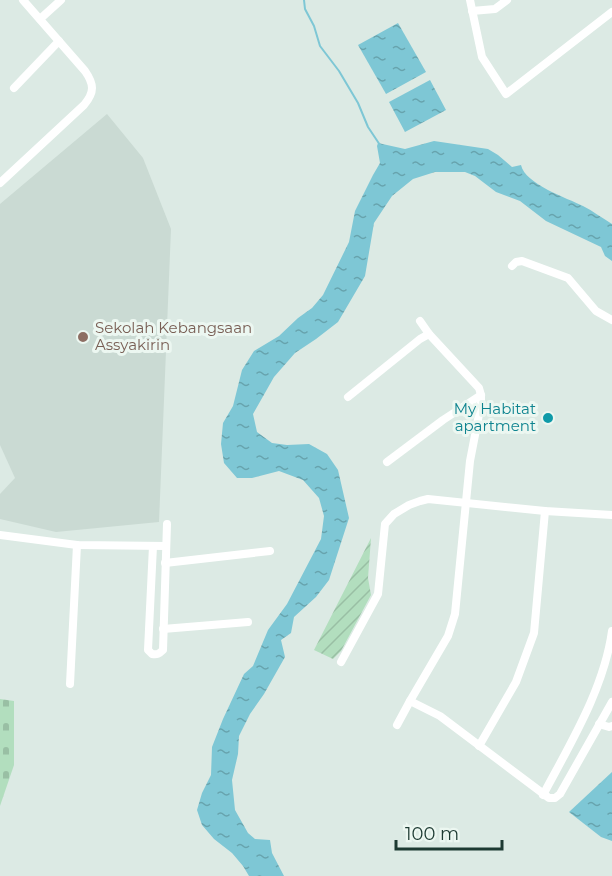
<svg xmlns="http://www.w3.org/2000/svg" width="612" height="876" font-family="Montserrat,sans-serif">
<style>
.built{fill:#cadad3}
.cemetery{fill:url(#cemetery-stones)}
.garden{fill:url(#garden-furrows)}
.water{fill:url(#water-ripples)}
.lines{fill:none;stroke-linecap:round;stroke-linejoin:round}
.stream{stroke:#7ec7d5;stroke-width:2}
.street{stroke:#fff;stroke-width:8}
.education-dot{fill:#8d6e63;stroke:#ecf7f1;stroke-width:2}
.culture-dot{fill:#0f9aa8;stroke:#ecf7f1;stroke-width:2}
.labels{text-anchor:middle;stroke-width:6;stroke-linejoin:round;paint-order:stroke}
.education-label{font-size:15px;fill:#785e54;stroke:#ecf7f1;text-anchor:start}
.culture-label{font-size:15px;fill:#0d838f;stroke:#ecf7f1;text-anchor:end}
</style>
<defs>
<pattern id="cemetery-stones" width="16" height="16" patternUnits="userSpaceOnUse" patternTransform="scale(1.5)"><rect width="16" height="16" fill="#b2debe"/><path d="M2 7V4a2 2 0 0 1 4 0v3zM10 15v-3a2 2 0 0 1 4 0v3z" fill="#99bfa4"/></pattern>
<pattern id="garden-furrows" width="10" height="10" patternUnits="userSpaceOnUse" patternTransform="scale(1.5)"><rect width="10" height="10" fill="#b2debe"/><path d="M-1 1l2-2M0 10L10 0M9 11l2-2" fill="none" stroke="#99bfa4"/></pattern>
<pattern id="water-ripples" width="26" height="14" patternUnits="userSpaceOnUse" patternTransform="scale(1.5)"><rect width="26" height="14" fill="#7ec7d5"/><path d="M2 4q2-2 4 0t4 0M15 11q2-2 4 0t4 0" fill="none" stroke="#67a3ad"/></pattern>
</defs>
<rect width="100%" height="100%" fill="#dceae4"/>
<polygon class="built" points="107,114 143,158 171,229 159,522 56,532 0,519 0,494 15,478 0,445 0,204"/>
<polygon class="cemetery" points="0,699 14,701 14,765 0,806"/>
<polygon class="garden" points="371,538 368,578 371,595 341,651 333,659 314,650"/>
<g class="water">
<polygon points="398,23 426,72 386,94 358,45"/>
<polygon points="430,80 446,110 405,132 389,102"/>
<path d="M434 141 488 149 498 155 512 167 521 165C525 184 567 198 583 206 593 211 602 218 612 224V261L605 256 601 247 546 221 520 201 496 192 475 176 465 172H435L413 179 392 196 374 223 365 276 338 322 316 339 295 353 274 377 253 414 257 432 272 443 287 445 309 444 327 454 338 470 349 518 329 580 316 597 294 617 291 633 281 640 285 657 264 694 250 714 239 736 238 754 232 780 235 810 248 833 255 839 270 840 272 853 284 876H249L243 866 232 853 214 839 202 825 197 810 202 793 211 775 212 747 223 719 244 674 253 666 268 630 287 604 321 539 324 516 319 498 303 480 279 471 252 478H237L224 463 221 444 223 423 233 406 242 370 254 351 279 336 298 318 312 308 323 295 349 242 355 211 373 175 380 163 377 146 378 143 405 149Z"/>
<polygon points="612,772 612,841 601,837 569,812"/>
</g>
<g class="lines">
<polyline class="stream" points="304,0 305,9 314,26 320,46 339,71 358,103 368,127 380,145"/>
<g class="street">
<polyline points="470,0 482,57 506,94 612,12"/>
<polyline points="472,11 495,9 507,0"/>
<polyline points="40,19 61,0"/>
<polyline points="14,88 59,41"/>
<path d="M0 183 84 105C95 92 94 84 85 71L23 0"/>
<polyline points="512,266 516,262 522,261 568,278 596,311 612,320"/>
<polyline points="420,321 429,334 479,388 481,395 481,404 470,461 455,614 448,636 410,701 440,716 549,798 555,798 560,794 612,702"/>
<polyline points="348,397 420,339 429,334"/>
<polyline points="387,462 443,420 481,395"/>
<polyline points="0,535 77,545 166,546"/>
<path d="M153 546 148 650 152 654C157 655 159 654 163 650L167 524"/>
<polyline points="165,563 270,551"/>
<polyline points="163,629 248,622"/>
<polyline points="341,662 378,594 385,524 394,514 409,505 420,501 428,499 545,511 612,515"/>
<polyline points="70,684 77,545"/>
<polyline points="599,724 609,727 612,726"/>
<polyline points="397,725 410,701"/>
<polyline points="479,746 516,682 534,633 545,511"/>
<path d="M543 795C570 744 604 689 612 631"/>
</g>
</g>
<circle class="education-dot" cx="83" cy="337" r="6"/>
<circle class="culture-dot" cx="548" cy="418" r="6"/>
<g class="labels">
<g class="education-label">
<text x="95" y="333">Sekolah Kebangsaan<tspan x="95" dy="17">Assyakirin</tspan></text>
</g>
<g class="culture-label">
<text x="536" y="414">My Habitat<tspan x="536" dy="17">apartment</tspan></text>
</g>
</g>
<path d="M396 840v9h106v-9" fill="none" stroke="#1d3a32" stroke-width="3"/>
<text x="405" y="840" font-size="18" fill="#1d3a32" stroke="#ecf7f1" stroke-width="4.5" paint-order="stroke">100 m</text>
</svg>
